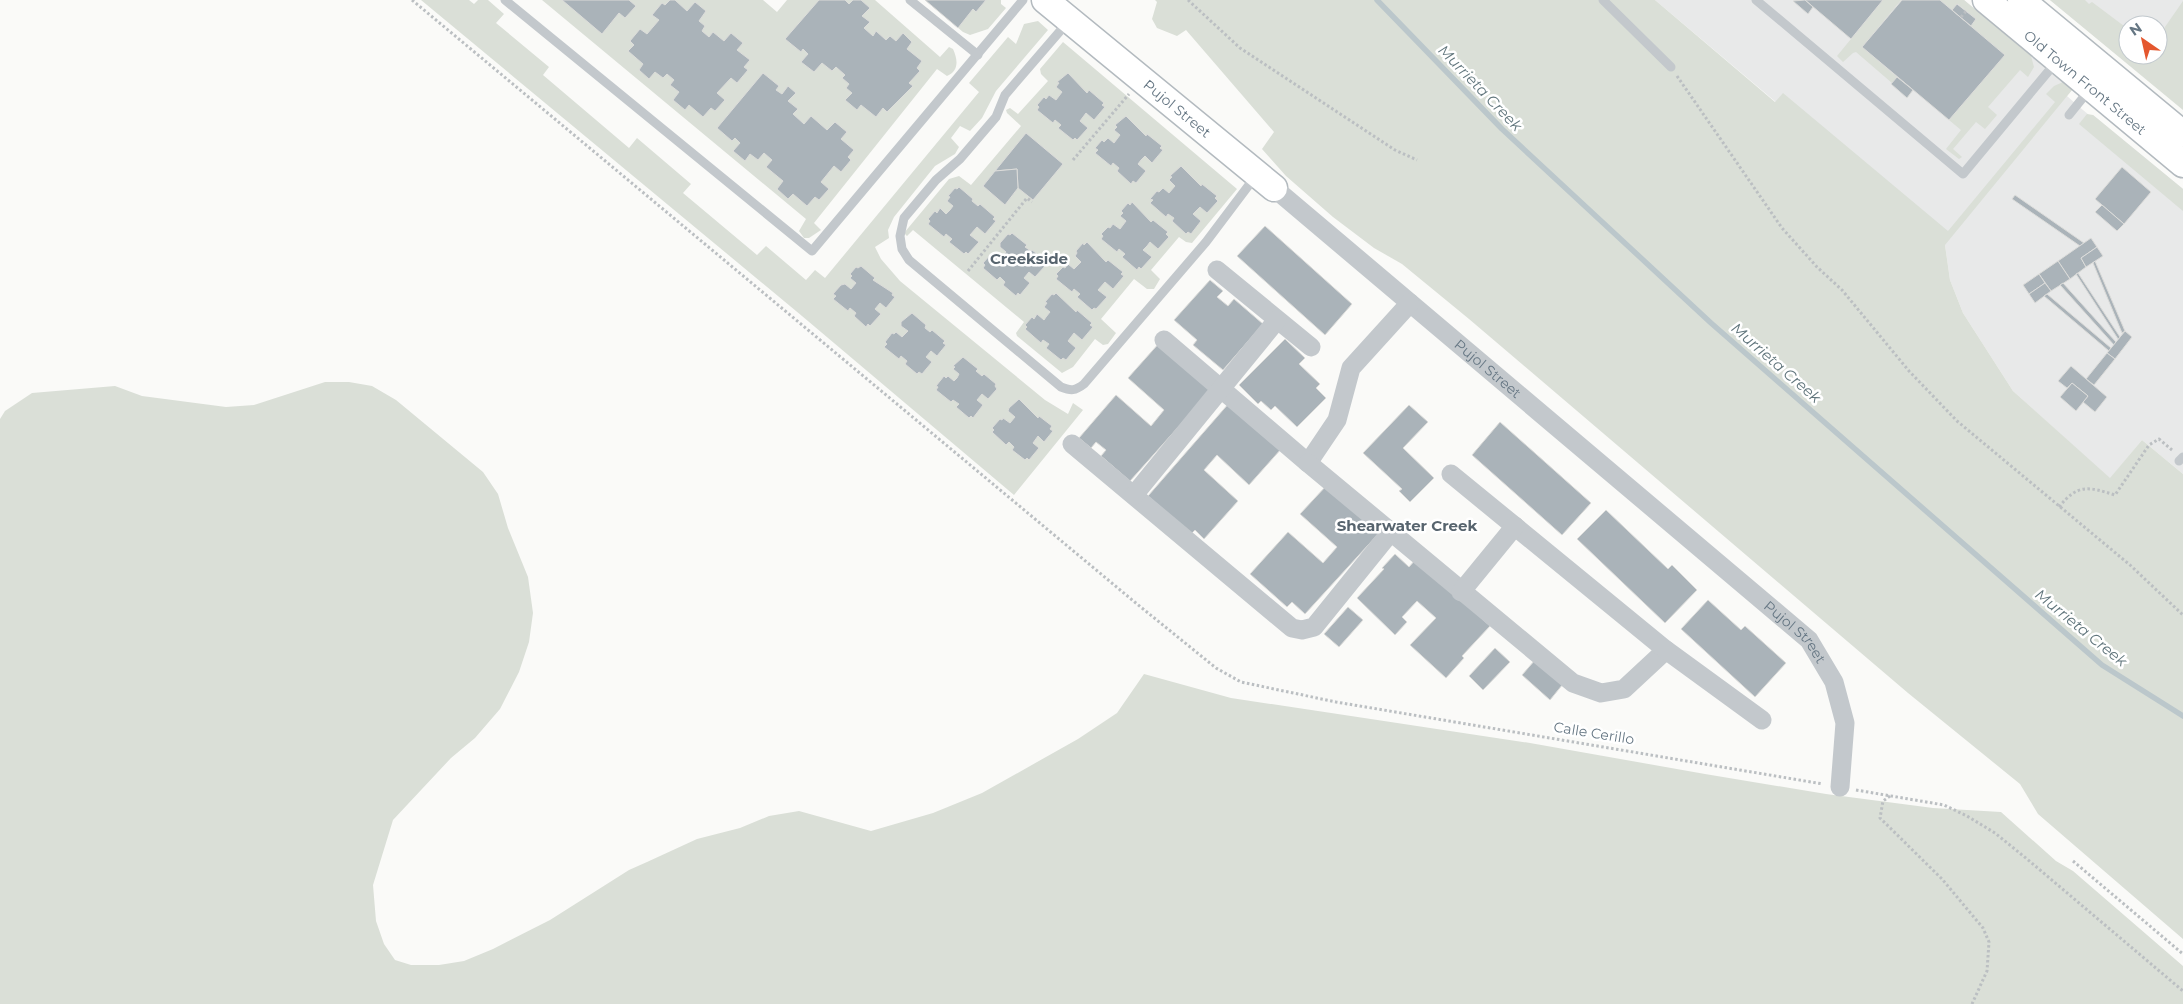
<svg xmlns="http://www.w3.org/2000/svg" width="2183" height="1004" font-family="Montserrat,sans-serif">
<style>
.built{fill:#e8e9e9;fill-rule:evenodd}
.green{fill:#dadfd7}
.lines{fill:none;stroke-linecap:round;stroke-linejoin:round}
.stream{stroke:#bbc7cb;stroke-width:5.5}
.building{fill:#aab3b9;stroke:#dcdcda}
.secondary-casing{stroke:#b3babf;stroke-width:29}
.path{stroke:#bbbfc2;stroke-width:3;stroke-dasharray:2.5 2.5;stroke-linecap:butt}
.lane{stroke:#c3c8cc;stroke-width:9}
.street{stroke:#c3c8cc;stroke-width:19}
.secondary{stroke:#fff;stroke-width:26}
.labels{text-anchor:middle;stroke-width:5;stroke-linejoin:round;paint-order:stroke}
.street-label{font-size:14px;fill:#657683;stroke:#fff}
.water-label{font-size:15px;font-style:italic;fill:#60757c;stroke:#fff}
.neighbourhood-label{font-size:15px;font-weight:bold;fill:#57646e;stroke:#fff}
</style>
<rect width="100%" height="100%" fill="#fafaf8"/>
<g class="built">
<polygon points="1655,0 1964,0 2072,90 2067,96 2077,105 2089,115 2093,115 2183,189 2183,474 2142,440 2110,479 2013,391 1963,313 1950,280 1945,245"/>
<path d="M2050 0H2183V25L2143 76ZM2128 25H2158V55H2128Z"/>
</g>
<g class="green">
<polygon points="421,0 469,0 474,4 478,0 488,0 504,14 496,23 549,67 543,75 629,148 637,138 691,184 683,193 757,255 766,246 806,280 815,270 825,278 979,92 969,83 1008,37 1016,44 1024,24 1038,21 1048,30 996,91 982,118 970,131 960,126 951,138 959,147 955,154 935,166 894,217 888,230 889,238 875,247 881,259 900,281 1045,400 1068,414 1073,403 1083,410 1014,495 802,316"/>
<path d="M542 0H763L777 12 787 0H875L940 57 949 47 953 49C958 60 959 71 947 76L937 69 814 223 821 230 809 238H804L799 231 806 219Z"/>
<polygon points="925,0 1001,0 1001,4 1006,8 988,29 970,35 963,32"/>
<polygon points="1155,0 1655,0 1775,102 1783,93 1948,231 2055,102 2046,94 2054,86 2063,82 2072,90 1945,245 1950,280 1963,313 2013,391 2110,478 2142,440 2183,474 2183,939 2038,814 2020,784 1908,693 1469,319 1402,264 1374,248 1333,217 1286,176 1262,149 1274,132 1186,30 1177,36 1157,28 1152,19 1157,2"/>
<polygon points="1883,0 1901,0 1862,47 1897,77 1892,83 1856,52 1853,53 1843,62 1837,56"/>
<polygon points="1940,0 1964,0 2031,56 2034,67 2028,77 2020,70 1988,107 1997,115 1985,129 1976,122 1953,149 1962,157 1959,159 1946,149 1961,130 1949,120 2004,55 1971,26 1976,19 1958,4 1952,10"/>
<polygon points="2050,0 2085,0 2089,4 2092,2 2124,26 2122,29 2128,34 2128,55 2158,55 2158,37 2183,1 2183,110"/>
<polygon points="1063,42 1237,189 1192,243 1186,242 1179,237 1151,270 1160,279 1154,289 1147,289 1134,279 1101,319 1116,333 1108,344 1103,345 1095,339 1073,367 1062,373 1017,336 1016,333 1024,322 913,230 907,236 904,233 949,179 959,176 971,185 1021,126 1007,113 1006,110 1010,108 1018,114 1048,81 1041,74 1040,69"/>
<polygon points="2087,114 2093,115 2183,189 2183,211 2079,124"/>
<polygon points="325,382 349,382 372,386 396,400 483,472 498,494 508,528 528,577 533,613 529,642 519,672 500,709 475,738 451,758 393,820 373,885 376,921 384,944 395,960 411,965 439,965 464,961 493,949 550,920 629,870 647,862 697,839 740,828 769,816 799,811 871,831 933,813 982,793 1078,739 1117,713 1144,674 1231,698 1530,743 1705,774 1826,794 1933,808 2001,812 2056,861 2073,871 2183,966 2183,1004 0,1004 0,419 5,411 32,393 115,386 142,396 226,407 254,405"/>
</g>
<g class="lines">
<polyline class="stream" points="1377,0 1502,129 1711,323 2102,665 2183,716"/>
</g>
<g class="building">
<polygon points="562,0 629,0 636,6 625,18 619,13 602,34"/>
<polygon points="670,0 675,0 687,11 695,2 706,11 699,21 705,26 702,31 709,37 713,32 724,41 731,33 743,43 737,50 750,60 744,67 748,70 737,83 731,78 717,93 725,100 715,111 711,108 703,117 689,105 685,110 673,100 679,92 670,85 674,80 667,74 663,78 655,72 649,79 639,70 643,64 628,51 634,45 630,41 640,29 647,34 659,20 652,15 662,3 665,5"/>
<polygon points="819,0 845,0 849,4 853,0 861,0 870,8 862,16 870,22 864,28 873,36 876,31 886,40 890,36 896,41 903,33 912,42 907,49 922,61 917,68 920,71 909,83 913,86 887,112 883,108 876,117 861,105 857,110 845,100 852,93 846,88 849,84 842,78 845,75 836,67 832,71 822,63 814,72 801,62 808,54 803,49 801,52 785,39"/>
<polygon points="925,0 986,0 976,12 973,9 958,28"/>
<polygon points="1805,0 1883,0 1851,39"/>
<polygon points="1805,0 1813,7 1808,14 1793,1"/>
<polygon points="1902,0 1940,0 2005,55 1949,120 1862,47"/>
<polygon points="1957,4 1976,19 1971,26 1952,10"/>
<polygon points="763,73 779,86 776,90 782,94 788,86 796,93 788,101 798,109 793,114 804,124 811,116 827,130 835,122 847,132 841,139 854,150 848,157 851,160 841,172 834,166 821,182 829,189 819,200 815,197 807,206 793,194 788,199 777,189 783,181 766,167 772,160 764,153 758,160 750,154 745,161 733,151 740,143 735,138 732,141 717,128"/>
<polygon points="1068,73 1087,93 1089,90 1104,103 1102,105 1105,107 1094,120 1086,113 1080,121 1088,128 1077,140 1075,138 1073,140 1058,128 1061,125 1055,120 1053,123 1037,110 1039,107 1037,105 1044,97 1046,99 1049,95 1056,100 1062,92 1056,87 1059,83 1057,82"/>
<polygon points="1897,77 1913,90 1907,98 1891,84"/>
<polygon points="1126,116 1146,136 1147,134 1162,146 1160,148 1163,150 1152,163 1145,156 1141,160 1138,164 1146,171 1136,183 1133,181 1131,184 1117,171 1119,168 1113,163 1111,166 1095,153 1098,150 1095,148 1102,140 1104,142 1108,138 1114,143 1120,135 1114,130 1117,127 1115,125"/>
<polygon points="1026,133 1063,164 1033,200 1018,188 1017,169 995,171"/>
<polygon points="1181,166 1201,186 1202,184 1217,196 1215,198 1218,201 1207,213 1200,207 1193,214 1201,221 1191,234 1188,232 1186,234 1172,221 1174,218 1168,214 1166,217 1150,203 1153,200 1150,199 1157,191 1159,192 1163,188 1169,193 1175,186 1169,180 1172,177 1170,176"/>
<polygon points="2122,167 2151,192 2124,224 2095,199"/>
<polygon points="1017,169 1018,188 1005,205 983,186 995,171"/>
<polygon points="959,187 973,199 972,201 978,206 980,204 995,217 993,219 996,221 985,234 977,227 970,235 979,242 968,254 966,252 964,254 949,242 952,239 946,234 944,237 928,224 930,221 928,219 935,211 937,213 940,208 946,214 950,210 953,206 947,201 950,197 948,196 955,188 957,189"/>
<polygon points="2015,195 2084,243 2080,246 2012,199"/>
<polygon points="1132,202 1151,222 1153,220 1168,232 1166,234 1169,237 1158,249 1150,242 1147,246 1143,250 1152,257 1141,269 1139,267 1137,270 1122,257 1125,254 1119,249 1117,252 1101,239 1103,236 1101,234 1108,227 1110,228 1113,224 1120,229 1126,221 1120,216 1123,213 1121,211 1128,203 1130,205"/>
<polygon points="2102,205 2124,224 2117,231 2095,212"/>
<polygon points="1265,226 1352,304 1325,335 1237,256"/>
<polygon points="1012,233 1027,245 1025,247 1031,251 1032,250 1045,260 1043,262 1046,265 1035,277 1029,272 1024,278 1030,283 1020,295 1018,293 1016,296 1003,285 1005,282 1000,277 997,280 983,268 985,265 983,263 991,254 993,256 994,253 1001,259 1006,252 1000,247 1000,243 1008,234 1010,235"/>
<polygon points="2091,238 2097,247 2081,258 2086,267 2070,279 2058,261"/>
<polygon points="1087,242 1106,262 1108,260 1123,272 1121,274 1124,276 1113,289 1105,282 1098,290 1107,297 1096,309 1094,308 1092,310 1077,297 1080,294 1074,289 1072,292 1056,279 1058,276 1056,274 1063,267 1065,268 1068,264 1074,269 1081,262 1075,256 1077,253 1076,251 1083,243 1084,245"/>
<polygon points="2097,247 2103,256 2086,267 2081,258"/>
<polygon points="2058,261 2070,279 2051,291 2039,274"/>
<polygon points="2095,261 2125,331 2122,333 2093,263"/>
<polygon points="861,266 875,278 873,280 893,293 892,295 895,297 886,308 880,303 875,309 881,314 870,326 868,324 866,327 854,316 856,313 850,308 848,311 833,299 836,296 833,294 841,285 845,284 851,289 856,283 850,278 852,276 850,274 856,267 858,268"/>
<polygon points="2078,273 2120,337 2118,339 2076,274"/>
<polygon points="2039,274 2045,283 2029,294 2023,285"/>
<polygon points="1210,280 1223,291 1217,297 1228,306 1234,299 1263,324 1223,370 1193,345 1197,340 1174,320"/>
<polygon points="2045,283 2051,291 2035,303 2029,294"/>
<polygon points="2063,283 2116,342 2114,345 2060,285"/>
<polygon points="1056,293 1076,312 1077,310 1092,323 1090,325 1093,327 1082,340 1074,333 1068,341 1076,348 1066,360 1063,358 1061,360 1046,348 1049,344 1043,340 1041,343 1025,329 1027,327 1025,325 1032,317 1034,319 1037,314 1044,320 1046,317 1050,312 1044,307 1047,303 1045,302 1052,294 1054,295"/>
<polygon points="2047,294 2111,348 2109,351 2044,296"/>
<polygon points="912,313 926,325 925,328 930,332 932,330 945,341 943,343 946,345 937,356 931,351 926,357 932,362 922,374 919,372 917,374 905,364 907,361 901,356 899,359 884,347 887,344 885,342 892,333 894,334 896,332 902,337 908,331 901,326 901,322"/>
<polygon points="2125,331 2132,337 2115,359 2107,353"/>
<polygon points="1285,339 1305,358 1299,364 1320,384 1316,388 1326,398 1297,427 1275,406 1271,410 1261,401 1258,404 1239,385"/>
<polygon points="1161,341 1214,387 1130,481 1101,456 1106,450 1096,442 1091,448 1079,438 1116,395 1151,426 1164,410 1128,378"/>
<polygon points="2107,353 2115,359 2094,385 2086,379"/>
<polygon points="963,357 978,369 976,371 982,376 984,374 996,384 995,386 997,389 988,399 982,394 977,400 983,405 973,418 971,416 969,418 956,407 959,404 953,400 951,402 936,390 938,387 936,386 944,376 946,378 948,376 954,381 957,378 959,374 953,369 955,367 953,366"/>
<polygon points="2071,366 2107,397 2095,412 2083,402 2088,396 2072,383 2067,388 2058,381"/>
<polygon points="2072,383 2088,396 2076,411 2060,397"/>
<polygon points="1019,399 1038,418 1039,416 1052,426 1050,429 1053,431 1044,442 1038,436 1033,443 1039,448 1029,460 1027,458 1025,460 1012,450 1014,447 1009,442 1006,445 992,432 994,430 992,428 1000,419 1002,420 1003,418 1010,423 1015,417 1008,411 1009,408"/>
<polygon points="1230,402 1282,448 1249,485 1217,455 1204,470 1238,501 1204,539 1195,530 1191,534 1148,496"/>
<polygon points="1409,405 1428,422 1403,448 1434,478 1410,502 1399,491 1402,489 1363,453"/>
<polygon points="1500,422 1591,503 1562,535 1472,455"/>
<polygon points="1327,485 1380,532 1305,614 1292,602 1287,607 1250,574 1288,532 1323,563 1337,547 1300,514"/>
<polygon points="1606,510 1668,569 1672,565 1697,590 1665,623 1577,539"/>
<polygon points="1395,554 1409,567 1416,559 1490,626 1462,656 1464,658 1446,678 1410,645 1436,618 1417,601 1402,617 1407,622 1395,635 1357,598 1384,569 1382,568"/>
<polygon points="1708,600 1741,630 1745,626 1786,663 1755,697 1681,629"/>
<polygon points="1348,607 1363,620 1339,647 1324,634"/>
<polygon points="1495,648 1510,662 1483,690 1469,676"/>
<polygon points="1535,660 1563,684 1550,700 1522,675"/>
</g>
<g class="lines">
<defs>
<g id="secondary">
<path id="s2" d="M1045 0 1274 188"/>
<path id="s3" d="M1986 0 2183 164"/>
<polyline points="2021,0 2183,134"/>
</g>
</defs>
<use href="#secondary" class="secondary-casing"/>
<g class="path">
<polyline points="412,0 1137,604 1216,668 1241,682 1336,702 1823,784"/>
<polyline points="1188,0 1240,48 1395,150 1417,160"/>
<polyline points="1961,17 1967,10"/>
<polyline points="1677,76 1782,228 1817,267 1842,290 1909,371 1957,421 2130,565 2183,615"/>
<polyline points="1073,160 1129,94"/>
<polyline points="968,271 1027,198 1032,202"/>
<path d="M2059 507C2078 483 2089 487 2115 495L2149 445 2159 439 2172 450"/>
<polyline points="1856,790 1944,805 1967,816 1995,833 2027,859 2183,991"/>
<polyline points="1890,796 1883,801 1880,818 1942,879 1983,928 1989,942 1987,971 1972,1004"/>
<polyline points="2073,861 2183,954"/>
</g>
<g class="lane">
<polyline points="505,0 812,251 1023,0"/>
<polyline points="910,0 978,55"/>
<polyline points="1603,0 1671,67"/>
<polyline points="1756,0 1963,174 2057,61"/>
<path d="M1067 23 1005 95 996 117 960 159 936 180 904 218 900 236 902 249 909 260 1061 387C1071 391 1075 391 1084 384L1206 242 1255 177"/>
<polyline points="2069,115 2090,89"/>
<polyline points="2179,461 2183,457"/>
</g>
<g class="street">
<path id="s1" d="M1274 188 1809 640 1834 682 1845 723 1840 787"/>
<polyline points="1217,270 1311,347"/>
<polyline points="1164,340 1308,463 1337,420 1351,368 1410,303"/>
<polyline points="1072,444 1292,628 1302,630 1314,627 1390,533"/>
<polyline points="1308,463 1573,683 1601,693 1624,689 1666,650"/>
<polyline points="1451,474 1666,650 1762,720"/>
<polyline points="1134,495 1277,320"/>
<polyline points="1461,592 1515,526"/>
</g>
<use href="#secondary" class="secondary"/>
</g>
<g class="labels">
<g class="street-label">
<text dy="5" stroke="none"><textPath href="#s3" startOffset="129">Old Town Front Street</textPath></text>
<text dy="5" stroke="none"><textPath href="#s2" startOffset="171">Pujol Street</textPath></text>
<text dy="5" stroke="none"><textPath href="#s1" startOffset="280">Pujol Street</textPath></text>
<text dy="5" stroke="none"><textPath href="#s1" startOffset="685">Pujol Street</textPath></text>
<text transform="translate(1594 733) rotate(9)" y="5">Calle Cerillo</text>
</g>
<g class="water-label">
<text transform="translate(1480 88) rotate(46)" y="5">Murrieta Creek</text>
<text transform="translate(1776 363) rotate(41)" y="5">Murrieta Creek</text>
<text transform="translate(2081 628) rotate(39)" y="5">Murrieta Creek</text>
</g>
<g class="neighbourhood-label">
<text x="1029" y="264">Creekside</text>
<text x="1407" y="531">Shearwater Creek</text>
</g>
</g>
<g transform="translate(2143 40) rotate(326)"><circle r="24" fill="#ffffff" stroke="#c1c8cd"/>
<path d="M0-4L9 19L0 12L-9 19Z" fill="#e4572e"/>
<text y="-8" font-size="14" font-weight="bold" text-anchor="middle" fill="#657683">N</text>
</g>
</svg>
